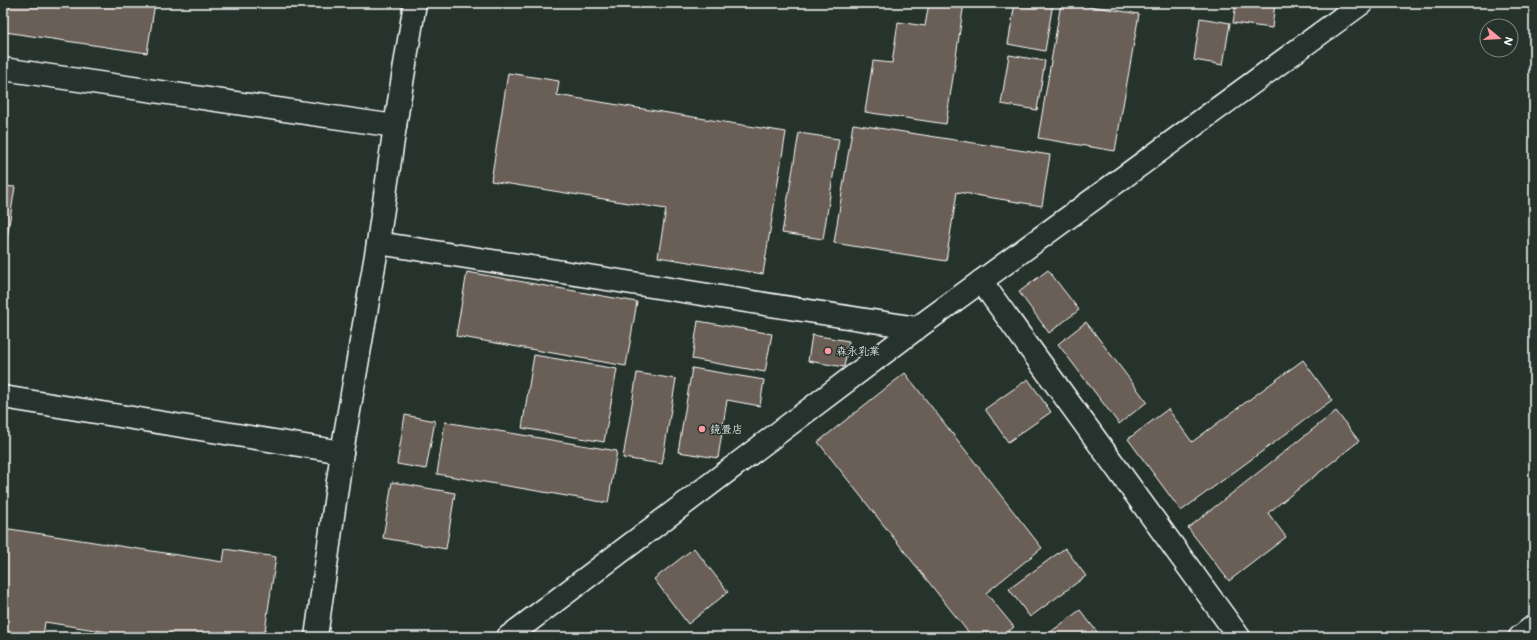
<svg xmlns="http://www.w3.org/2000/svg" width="1537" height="640" font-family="Mali,'Klee One',sans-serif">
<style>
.building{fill:#6b5f56;stroke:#fff}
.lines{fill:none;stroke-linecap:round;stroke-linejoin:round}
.minor-casing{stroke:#fff;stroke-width:25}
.minor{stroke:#26332d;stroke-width:22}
.poi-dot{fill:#ff9aa2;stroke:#26332d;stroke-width:1.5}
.labels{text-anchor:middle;stroke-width:3;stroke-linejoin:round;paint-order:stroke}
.poi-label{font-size:11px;fill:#fff;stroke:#26332d;text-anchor:start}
</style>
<rect width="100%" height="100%" fill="#26332d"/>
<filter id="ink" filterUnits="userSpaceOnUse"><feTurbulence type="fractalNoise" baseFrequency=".025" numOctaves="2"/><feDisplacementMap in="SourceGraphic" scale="8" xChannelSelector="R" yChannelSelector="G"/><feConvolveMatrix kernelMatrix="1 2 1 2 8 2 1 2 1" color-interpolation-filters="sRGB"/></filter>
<g filter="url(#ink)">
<g class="building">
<polygon points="9,3 155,3 147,53 5,32"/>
<polygon points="929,3 964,3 946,124 865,112 873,61 892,63 898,22 925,26"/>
<polygon points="1015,3 1053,3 1045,51 1008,44"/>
<polygon points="1061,3 1072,3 1139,14 1115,151 1038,138"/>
<polygon points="1236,3 1275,3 1272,28 1233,23"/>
<polygon points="1200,18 1230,23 1223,65 1194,60"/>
<polygon points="1009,55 1045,61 1037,110 1001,104"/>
<polygon points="508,73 559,81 557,95 786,132 763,274 658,257 666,209 491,181"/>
<polygon points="853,124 1050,155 1042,206 957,192 946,261 834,243"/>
<polygon points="799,133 839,139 823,239 782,233"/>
<polygon points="3,186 15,187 3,263"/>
<polygon points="1048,270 1079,310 1049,333 1019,292"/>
<polygon points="467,272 637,302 626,366 456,336"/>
<polygon points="698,321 772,334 765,372 692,359"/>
<polygon points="1086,322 1147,402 1119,424 1058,344"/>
<polygon points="812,335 849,341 844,367 808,361"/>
<polygon points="534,355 617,369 604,442 522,428"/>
<polygon points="1303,360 1332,400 1181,511 1128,439 1168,409 1192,442"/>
<polygon points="692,368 764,380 760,406 727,400 718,458 678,452"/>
<polygon points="637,373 676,379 662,464 623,458"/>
<polygon points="905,373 1042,548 986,593 1014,627 1001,637 972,637 818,442"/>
<polygon points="1028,379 1051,412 1008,442 985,409"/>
<polygon points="1336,411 1359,441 1268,513 1286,537 1229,581 1188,528"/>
<polygon points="405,415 435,421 426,469 397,464"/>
<polygon points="445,422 617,451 608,503 437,474"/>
<polygon points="392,482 455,493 446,549 383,538"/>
<polygon points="3,528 223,562 225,549 276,557 264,637 139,637 45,622 43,637 3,637"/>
<polygon points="694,548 728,592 688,624 654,579"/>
<polygon points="1065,548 1086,576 1030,617 1009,589"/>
<polygon points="1080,610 1101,637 1044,637"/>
</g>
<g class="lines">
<defs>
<g id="minor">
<polyline points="3,69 395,126"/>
<polyline points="378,243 917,328"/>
<polyline points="981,281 1239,637"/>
<polyline points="3,397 342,452"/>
<polyline points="316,637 342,452 378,243 395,126 415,3"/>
<polyline points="508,637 917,328 1362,3"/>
<polyline points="1520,637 1534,626"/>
</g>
</defs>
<use href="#minor" class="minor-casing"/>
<use href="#minor" class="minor"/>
</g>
</g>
<g class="poi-dot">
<circle cx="828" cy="351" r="4"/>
<circle cx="702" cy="429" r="4"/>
</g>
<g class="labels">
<g class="poi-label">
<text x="836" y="355">森永乳業</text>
<text x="710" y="433">鏡畳店</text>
</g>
</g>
<rect width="1537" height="640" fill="none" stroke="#26332d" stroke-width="16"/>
<rect x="8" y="8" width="1521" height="624" fill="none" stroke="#fff" stroke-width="1.5" filter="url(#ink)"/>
<g transform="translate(1499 38) rotate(108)"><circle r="19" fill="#26332d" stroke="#7d8581"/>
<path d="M0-3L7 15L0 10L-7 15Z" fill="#ff9aa2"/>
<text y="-6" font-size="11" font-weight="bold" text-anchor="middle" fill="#ffffff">N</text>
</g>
</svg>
